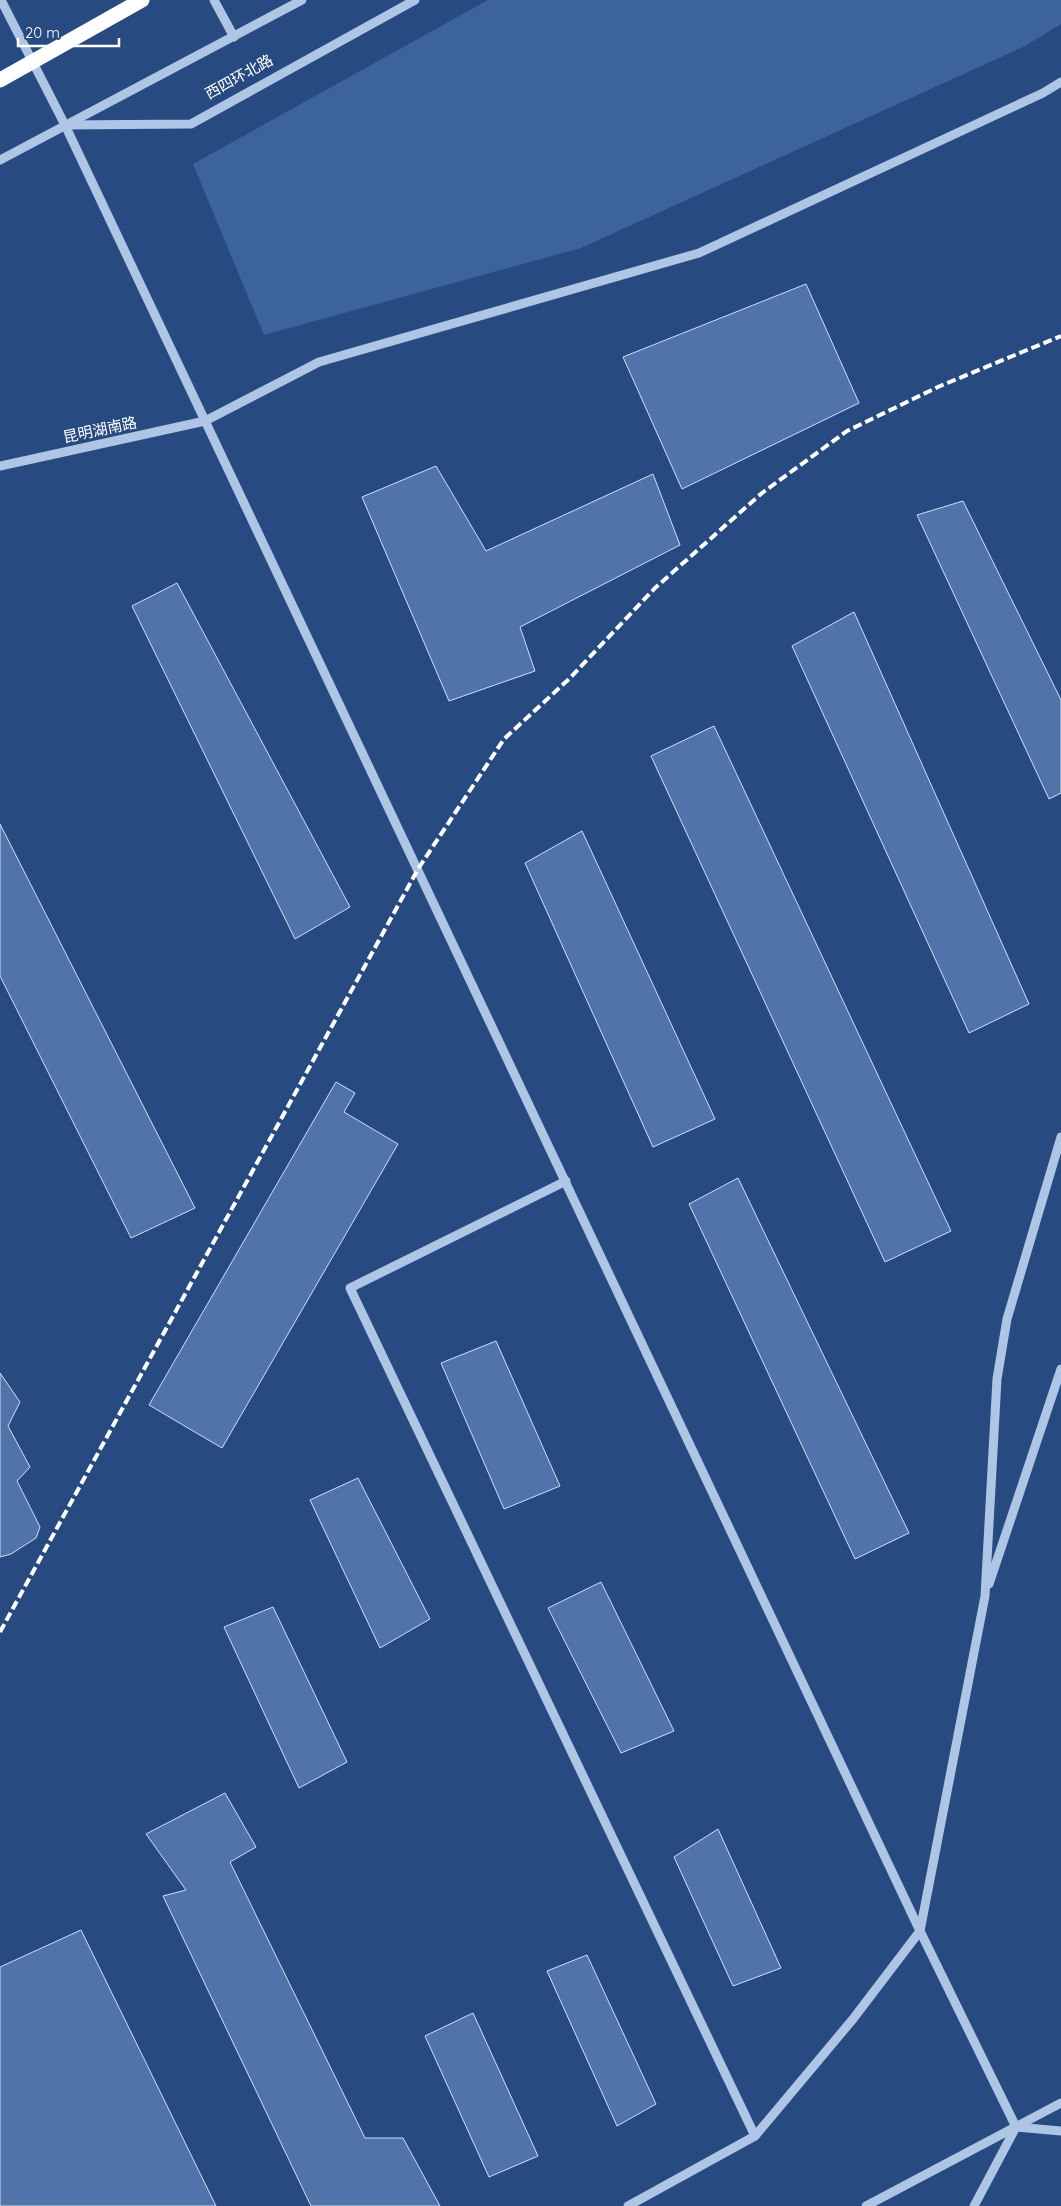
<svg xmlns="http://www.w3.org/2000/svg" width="1061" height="2206" font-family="Quicksand,'Noto Sans SC',sans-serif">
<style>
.green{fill:#3c639e}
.building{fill:#5073a9;stroke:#d1e0f5}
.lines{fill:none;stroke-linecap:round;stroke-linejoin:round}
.minor{stroke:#aec5e6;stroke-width:9}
.rail{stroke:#fff;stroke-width:4;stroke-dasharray:9 4;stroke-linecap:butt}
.highway-bridge{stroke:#fff;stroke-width:15}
.labels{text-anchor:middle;stroke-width:4.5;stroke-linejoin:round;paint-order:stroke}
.street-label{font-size:15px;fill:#fff;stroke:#274a80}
</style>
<rect width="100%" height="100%" fill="#274a80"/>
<polygon class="green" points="488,0 1061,0 1061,24 1025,46 581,248 264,335 193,164"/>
<g class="building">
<polygon points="806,284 859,403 682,489 623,357"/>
<polygon points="436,466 486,551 653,474 680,545 520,627 535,671 449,701 362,497"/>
<polygon points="963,501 1061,700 1061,793 1049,799 917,515"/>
<polygon points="177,583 350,907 295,939 132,606"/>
<polygon points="854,612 1029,1004 969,1033 792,646"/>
<polygon points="714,726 951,1231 885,1262 651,756"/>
<polygon points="0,824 195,1208 131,1238 0,976"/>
<polygon points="582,831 715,1119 653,1147 525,863"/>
<polygon points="336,1082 355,1093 344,1112 398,1144 222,1448 149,1405"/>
<polygon points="738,1178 909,1533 855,1559 689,1204"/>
<polygon points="496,1341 560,1486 504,1509 441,1363"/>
<polygon points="0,1373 20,1402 8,1426 30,1467 17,1481 40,1527 36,1538 11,1554 0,1557"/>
<polygon points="358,1478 430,1619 380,1648 310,1500"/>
<polygon points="601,1582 674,1731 621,1753 548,1608"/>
<polygon points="273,1607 347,1762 299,1788 224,1627"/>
<polygon points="225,1793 256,1847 230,1862 365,2138 403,2138 440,2206 311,2206 163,1896 186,1890 146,1834"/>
<polygon points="718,1829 781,1968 733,1986 674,1857"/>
<polygon points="81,1930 216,2206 0,2206 0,1967"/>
<polygon points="587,1955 656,2104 617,2126 547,1971"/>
<polygon points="473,2013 538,2156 489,2177 425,2036"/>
</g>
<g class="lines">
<g class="minor">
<polyline points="1,0 65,125 920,1931 1016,2127"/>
<polyline points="214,0 234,37"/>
<polyline points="65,125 191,124 415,0"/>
<polyline points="0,160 302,0"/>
<polyline points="0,466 205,421 319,362 699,253 1043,93 1061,82"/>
<polyline points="566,1181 350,1288 755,2136 853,2019 920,1931 985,1596 997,1379 1007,1319 1061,1137"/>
<polyline points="989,1584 1061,1369"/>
<polyline points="1016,2127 1061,2131"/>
<polyline points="628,2206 755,2136"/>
<polyline points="866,2206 1061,2103"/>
<polyline points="974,2206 1016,2127"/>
</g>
<polyline class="rail" points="0,1632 418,869 504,739 569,679 655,588 762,493 847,431 940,386 1061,336"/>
<polyline class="highway-bridge" points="0,80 142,0"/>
</g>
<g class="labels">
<g class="street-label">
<text transform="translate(239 77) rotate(-29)" y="5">西四环北路</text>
<text transform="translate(100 430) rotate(-12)" y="5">昆明湖南路</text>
</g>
</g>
<path d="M18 38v8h101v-8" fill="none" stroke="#ffffff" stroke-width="2.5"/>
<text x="25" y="38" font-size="15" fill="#ffffff" stroke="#274a80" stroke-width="4" paint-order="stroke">20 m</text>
</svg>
